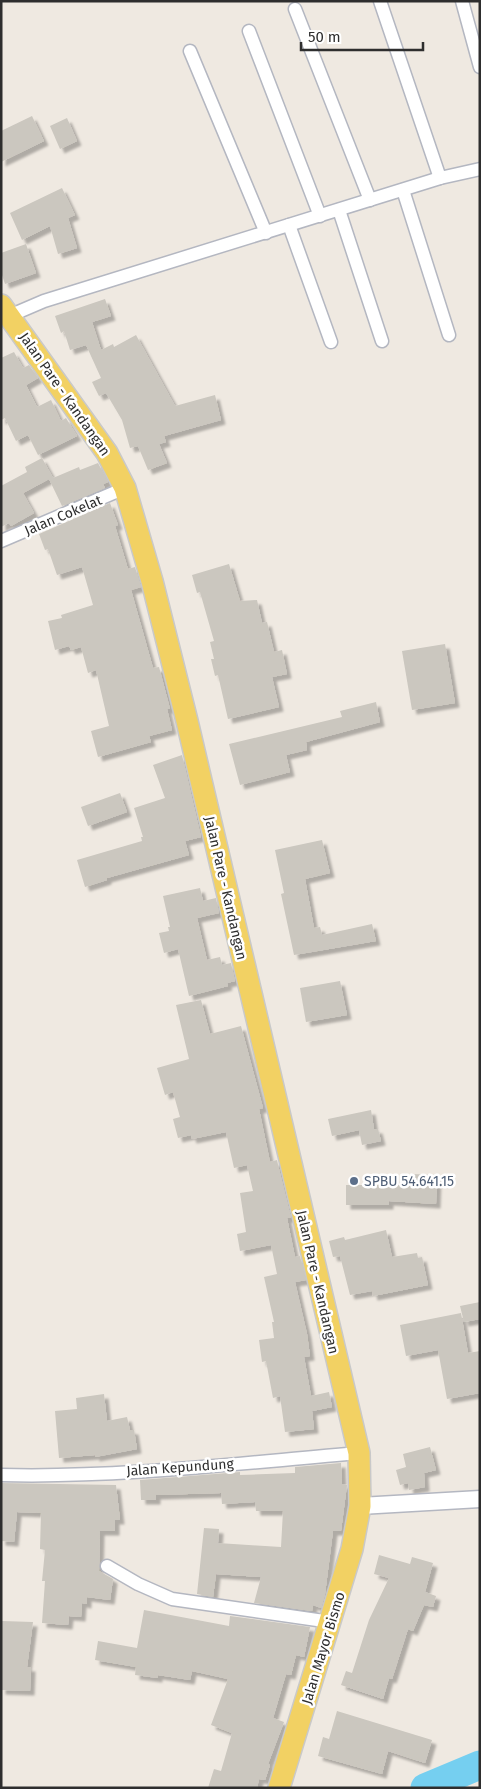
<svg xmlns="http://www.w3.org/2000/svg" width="481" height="1789" font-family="'Fira Sans',sans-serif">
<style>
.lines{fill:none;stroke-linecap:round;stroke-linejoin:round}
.river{stroke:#75cff0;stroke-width:29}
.building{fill:#cbc7bf;filter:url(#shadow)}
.minor-casing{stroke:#b4b7c1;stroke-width:15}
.tertiary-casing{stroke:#b4b7c1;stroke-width:19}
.primary-casing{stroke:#c9c9c9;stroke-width:24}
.minor{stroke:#fff;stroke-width:12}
.tertiary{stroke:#fff;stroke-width:16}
.primary{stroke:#f2d163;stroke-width:21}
.service-dot{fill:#5c6f8a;stroke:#fff;stroke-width:2}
.labels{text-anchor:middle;stroke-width:5;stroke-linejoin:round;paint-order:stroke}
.street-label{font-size:14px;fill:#2e2e2e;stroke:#fff}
.service-label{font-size:14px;fill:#4e5e75;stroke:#fff;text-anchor:start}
</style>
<defs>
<filter id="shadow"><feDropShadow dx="4.5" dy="4.5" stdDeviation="1" flood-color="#0004"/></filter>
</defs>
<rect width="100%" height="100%" fill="#efe9e1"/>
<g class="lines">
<polyline class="river" points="425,1788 480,1765"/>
</g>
<g class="building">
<polygon points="32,116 44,141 1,162 1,131"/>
<polygon points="67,118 77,141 60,149 50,126"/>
<polygon points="62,188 75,215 68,218 77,248 58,254 50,226 22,240 10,213"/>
<polygon points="26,244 36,273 5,284 1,272 1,253"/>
<polygon points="105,299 111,316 92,322 101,350 113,344 114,347 136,335 175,406 215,395 221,420 164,436 166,442 159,444 167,463 148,470 138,446 130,448 122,420 106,393 99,396 92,382 101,378 86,345 70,350 64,331 61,333 55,316"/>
<polygon points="14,352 23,368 29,365 38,378 26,385 37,407 51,400 61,421 66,418 77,436 38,455 28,435 16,441 5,418 1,420 1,358"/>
<polygon points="42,458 53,478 79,467 80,470 98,463 108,482 103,484 105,488 62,506 49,479 23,493 34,513 11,526 9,523 1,527 1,486 27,472 25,467"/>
<polygon points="110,503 118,525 115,526 128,569 135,567 140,584 141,587 131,590 153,668 159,667 170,709 167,709 172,730 149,736 151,742 98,757 91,731 109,726 96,670 88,673 81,647 71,650 69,646 55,650 48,621 62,618 61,615 93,605 82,567 57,575 48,549 45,550 39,534"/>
<polygon points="229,564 240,601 257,600 262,623 267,622 274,652 282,650 287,674 272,677 279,707 228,719 218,675 215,676 211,659 214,659 210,642 214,641 200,592 197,593 192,575"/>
<polygon points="445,644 455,703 412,710 402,651"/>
<polygon points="376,702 380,722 306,742 307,750 286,755 290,772 240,785 229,744 342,717 340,711"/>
<polygon points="182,755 201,837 185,841 189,855 107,878 107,880 85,887 77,860 142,841 141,837 143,837 134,808 165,798 153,765"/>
<polygon points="120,793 127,812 88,826 81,807"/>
<polygon points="322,840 330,873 305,879 314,928 320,927 322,935 372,924 376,941 294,955 281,894 284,893 275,850"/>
<polygon points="200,888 203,901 216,898 219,913 197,918 207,960 220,957 222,965 231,963 235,981 227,983 228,986 189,996 178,949 164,953 159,933 169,931 168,927 170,927 163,896"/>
<polygon points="340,981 347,1015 306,1022 300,988"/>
<polygon points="201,1000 210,1034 241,1026 263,1108 259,1109 270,1162 277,1160 279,1169 291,1218 287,1218 295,1257 300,1256 306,1280 295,1282 307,1334 310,1356 304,1357 311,1396 329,1392 332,1407 312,1411 314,1429 285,1432 280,1396 273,1398 266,1361 262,1362 259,1340 274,1338 272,1322 274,1322 264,1277 277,1274 271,1245 240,1251 237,1234 246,1232 240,1193 253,1191 247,1165 234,1168 226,1132 192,1139 191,1135 178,1138 173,1119 180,1117 173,1092 165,1095 157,1068 189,1059 176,1005"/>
<polygon points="371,1110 374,1129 378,1129 381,1141 362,1145 359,1130 332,1136 328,1119"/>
<polygon points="411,1174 437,1175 436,1204 389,1201 389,1205 346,1205 346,1185 411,1185"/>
<polygon points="386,1230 392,1257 417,1253 418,1258 422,1257 428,1285 373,1296 372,1291 350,1295 340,1256 333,1257 329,1241 344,1237 345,1240"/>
<polygon points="480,1302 480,1319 464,1322 460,1306"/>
<polygon points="461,1313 468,1353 480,1351 480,1393 447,1399 438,1350 406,1356 400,1325"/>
<polygon points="104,1394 107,1421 127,1417 130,1430 134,1430 137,1449 95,1457 95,1455 59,1458 55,1411 77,1409 76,1398"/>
<polygon points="430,1447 436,1470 424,1473 425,1487 409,1490 408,1483 400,1485 396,1470 406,1467 403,1454"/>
<polygon points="341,1463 342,1484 347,1485 341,1531 333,1531 325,1594 321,1608 313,1605 312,1611 254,1603 261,1577 216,1574 213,1597 197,1594 204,1528 219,1529 218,1543 281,1547 283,1511 256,1511 255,1502 222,1504 221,1493 156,1495 156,1500 141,1500 140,1480 240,1472 240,1475 295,1473 295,1467"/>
<polygon points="1,1483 116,1485 120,1520 115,1520 115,1531 100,1531 99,1571 113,1579 110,1600 87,1597 87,1604 82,1603 81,1617 69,1616 68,1625 42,1623 45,1581 42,1581 45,1550 40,1549 41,1513 17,1512 14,1542 1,1541"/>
<polygon points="379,1555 410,1564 412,1557 433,1563 425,1592 436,1596 433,1607 424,1605 413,1631 408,1629 392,1679 389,1678 383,1699 341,1685 346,1671 352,1673 369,1620 389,1578 374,1574"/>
<polygon points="144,1610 229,1626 230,1616 310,1627 304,1657 296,1655 291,1675 286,1674 273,1718 284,1722 268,1764 270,1765 265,1780 259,1779 257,1788 208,1788 214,1769 221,1771 232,1733 211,1725 228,1679 192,1671 190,1680 158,1675 158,1678 135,1675 136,1667 95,1660 98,1641 137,1648"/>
<polygon points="2,1621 33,1622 27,1667 31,1667 30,1691 1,1690"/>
<polygon points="337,1711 432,1740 425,1763 388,1751 382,1774 318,1756 323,1737 329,1739"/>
</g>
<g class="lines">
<defs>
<g id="minor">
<polyline points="380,1 440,178"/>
<polyline points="462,1 480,67"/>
<polyline points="295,9 370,200"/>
<polyline points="249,31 320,216"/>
<polyline points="190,51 266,233"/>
<polyline points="403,190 449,335"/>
<polyline points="339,210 382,341"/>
<polyline points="289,225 331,342"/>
<polyline points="9,316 44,301 440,178 480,169"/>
<polyline points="1,541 125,488"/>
<path d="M1 1475C120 1478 240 1463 359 1453"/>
<polyline points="107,1566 138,1584 172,1599 331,1622"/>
</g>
<polyline id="tertiary" points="360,1506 480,1499"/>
<polyline id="primary" points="1,305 107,453 125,488 152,581 187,721 359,1453 360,1506 352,1549 279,1788"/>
</defs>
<use href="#minor" class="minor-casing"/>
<use href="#tertiary" class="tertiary-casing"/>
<use href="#primary" class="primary-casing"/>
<use href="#minor" class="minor"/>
<use href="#tertiary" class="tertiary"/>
<use href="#primary" class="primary"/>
</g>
<circle class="service-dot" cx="354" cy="1181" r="5"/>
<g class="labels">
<g class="street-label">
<text transform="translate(65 394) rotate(55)" y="5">Jalan Pare - Kandangan</text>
<text transform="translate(63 515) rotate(-23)" y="5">Jalan Cokelat</text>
<text transform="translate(226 888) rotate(77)" y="5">Jalan Pare - Kandangan</text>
<text transform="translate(318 1282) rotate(77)" y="5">Jalan Pare - Kandangan</text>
<text transform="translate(180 1467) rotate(-4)" y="5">Jalan Kepundung</text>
<text transform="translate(323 1648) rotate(-73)" y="5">Jalan Mayor Bismo</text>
</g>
<g class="service-label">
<text x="364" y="1186">SPBU 54.641.15</text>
</g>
</g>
<rect width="481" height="1789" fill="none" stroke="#2e2e2e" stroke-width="5"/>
<path d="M301 42v8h122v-8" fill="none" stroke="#2e2e2e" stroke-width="2.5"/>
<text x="308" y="42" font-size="15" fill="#2e2e2e" stroke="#ffffff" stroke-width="4" paint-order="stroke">50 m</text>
</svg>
